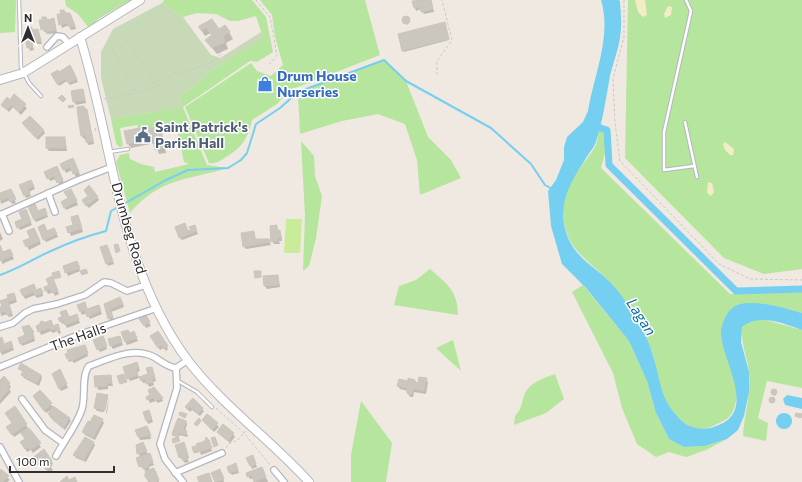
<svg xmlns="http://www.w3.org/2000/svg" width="802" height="482" font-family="Commissioner,sans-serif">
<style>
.green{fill:#b6e59e}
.sand{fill:#f3ecc5}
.cemetery{fill:#c8d9b8}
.pitch{fill:#c9ec9a}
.water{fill:#75cff0}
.shadow{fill:#0003}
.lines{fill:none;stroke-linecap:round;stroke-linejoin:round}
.stream{stroke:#75cff0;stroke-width:2}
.canal{stroke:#75cff0;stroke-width:7}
.building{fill:#cbc7bf;stroke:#cbc5ba}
.lane-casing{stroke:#b4b7c1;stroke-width:4.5}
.street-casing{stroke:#b4b7c1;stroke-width:8}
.secondary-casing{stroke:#b4b7c1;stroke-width:10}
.path{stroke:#c9c9c9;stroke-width:1;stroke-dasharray:3 2;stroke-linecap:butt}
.lane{stroke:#fff;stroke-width:2.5}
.street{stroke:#fff;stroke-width:5.5}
.secondary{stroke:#fff;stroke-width:8}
.labels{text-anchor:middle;stroke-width:3;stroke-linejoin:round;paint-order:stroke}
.shop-label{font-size:14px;font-weight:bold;fill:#366cbe;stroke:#fff;text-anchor:start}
.service-label{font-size:14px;font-weight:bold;fill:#4e5e75;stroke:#fff;text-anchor:start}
.street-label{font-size:14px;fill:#2e2e2e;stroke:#fff}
.water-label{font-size:15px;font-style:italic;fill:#0d6fa3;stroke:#fff}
</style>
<rect width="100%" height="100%" fill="#efe9e1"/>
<g class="green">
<polygon points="0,0 16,0 15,32 0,33"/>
<polygon points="65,0 137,0 132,2 129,1 98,19 89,28 78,14 66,6"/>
<path d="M164 0H252L266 17 273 52 257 62 250 61 183 107 207 165 228 168C188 180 159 178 130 213L116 162 120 155 129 153 130 159 141 164 154 167 155 172 189 164 184 162 176 124 151 129 150 126 138 128 137 125 120 128 123 146 119 147 116 143 111 119 182 107 179 98 215 68 263 38 256 16 238 21H230L216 14 197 13 183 17 162 3Z"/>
<path d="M260 0H365L380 55 290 90 277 104 252 120C248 138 242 148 226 157 220 161 216 164 209 163L185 107 251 63 257 71 271 76 283 65 275 37 272 15Z"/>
<polygon points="628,0 802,0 802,269 764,274 724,258 625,158"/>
<polygon points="384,60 406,81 428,137 451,160 461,178 420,195 417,160 405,124 378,114 342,121 300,134 298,92"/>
<path d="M599 130 604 133 607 145 601 168 730 294 802 292V313C778 306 756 300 731 308L737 396C735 406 733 417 723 421 715 425 707 430 698 429 683 427 669 409 663 397 657 384 657 369 653 355 648 340 641 324 632 311 625 301 617 290 608 280 585 257 565 249 563 212 561 184 584 167 596 145 598 141 598 135 599 130Z"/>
<polygon points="301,141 314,156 315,176 322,196 316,238 309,266 303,271 305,215"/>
<path d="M430 269C447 284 458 291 458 315L394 305 399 286 416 280Z"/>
<polygon points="583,285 629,341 647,381 656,413 669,439 684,447 705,446 727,439 706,450 686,457 669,452 656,457 637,444 622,408 613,373 572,292"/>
<path d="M762 319 802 330V388L767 381 758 418 768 423 766 441 743 436C744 416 751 395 749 374 748 357 741 347 742 327L749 322Z"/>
<polygon points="453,340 461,371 436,348"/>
<path d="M555 374 564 399 546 413 514 425 515 416C524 407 521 398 527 390 532 382 546 377 555 374Z"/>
<polygon points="361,401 392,443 386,482 351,482 351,455"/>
</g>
<g class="sand">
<polygon points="635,0 645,0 647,15 643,17 638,12"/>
<polygon points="668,6 672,7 671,15 665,18 664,14"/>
<polygon points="725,142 734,149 733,155 730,155 725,150 723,144"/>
<polygon points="708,182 712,183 714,192 711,196 707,193"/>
</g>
<polygon class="cemetery" points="162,3 183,17 211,55 220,58 261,32 264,38 215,68 179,98 183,107 111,119 101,78 101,52 113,29"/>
<polygon class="pitch" points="286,219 302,219 300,253 284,253"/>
<g class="water">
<path d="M601 0H619L620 2C621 14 622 26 620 38 618 51 613 63 610 76 606 98 603 120 596 142 594 148 588 154 585 160 567 187 555 210 570 242 578 258 595 268 608 280 620 292 631 308 639 323 645 334 650 344 653 356 662 384 659 400 683 422 690 428 701 430 710 428 762 416 722 363 721 333 721 326 725 316 730 310 743 295 785 308 802 313V330C782 323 760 313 742 327L741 342 749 372V392L744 416 738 430 727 439 705 446 684 447 669 439 656 413 647 381 629 341 586 288 562 264 551 226 548 191 556 180 564 160V147L567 137 583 122 588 111C594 74 612 37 601 0Z"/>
<polygon points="787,395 802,398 802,409 785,405 783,399"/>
<circle cx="784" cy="421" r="8"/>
</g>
<g class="shadow">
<polygon points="418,0 431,0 434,12 424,14 421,9 416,11 413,1"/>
<polygon points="64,11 73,20 76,29 71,30 69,25 62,28 58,15 62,15"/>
<polygon points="405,17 410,21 407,25 404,21"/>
<polygon points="46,18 48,21 54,19 57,33 47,34 46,32 44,32 41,21"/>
<polygon points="212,21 219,31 229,32 233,39 226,43 228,49 217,54 206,40 212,36 211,33 205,36 201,30"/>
<polygon points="445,25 449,40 404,52 403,51"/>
<polygon points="31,28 33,31 38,30 42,44 32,44 34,50 30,51 25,33 29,32"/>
<polygon points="70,66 78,82 70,85 67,81 59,86 52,74 59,73"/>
<polygon points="83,90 86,103 76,105 74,102"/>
<polygon points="14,96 27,108 21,115 13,107 9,112 2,105 10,101"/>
<polygon points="78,108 87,110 88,113 94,144 88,145 86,139 84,139 82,136"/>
<polygon points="23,123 43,130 45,133 38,140"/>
<polygon points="159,128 162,133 166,153 159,154 155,143 131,148 128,144"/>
<polygon points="65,138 67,151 49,151 47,148"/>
<polygon points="74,162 80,175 76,177 72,170 66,173 61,164"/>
<polygon points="58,171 64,183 60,185 56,179 50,181 46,173"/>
<polygon points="33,184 35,189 29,192 31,196 26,198 21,186"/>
<polygon points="11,192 16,203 12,204 10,200 1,204 0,195"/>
<polygon points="72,193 78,205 66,210 62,202 69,199"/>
<polygon points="89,196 97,197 99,200 89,208 85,204"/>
<polygon points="38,212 46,212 48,217 36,222 34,219"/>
<polygon points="27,213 32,225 20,230 18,227"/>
<polygon points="78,216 83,232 71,236 67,227 75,225"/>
<polygon points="276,226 281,234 282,241 279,241 280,244 274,244 272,241"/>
<polygon points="196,229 198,234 182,240 180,238"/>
<polygon points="0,232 3,239 0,241"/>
<polygon points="47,232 56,232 58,237 46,242 44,239"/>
<polygon points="254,232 256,240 269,240 271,245 246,249 244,246"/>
<polygon points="35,233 41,244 29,250 25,242 32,239"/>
<polygon points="0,247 3,253 11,253 14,259 2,264"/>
<polygon points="108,249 114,264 108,266 107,263"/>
<polygon points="78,265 80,271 68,276 64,267"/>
<polygon points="278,276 280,287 267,289 265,286"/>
<polygon points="54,281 59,294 55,296 53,292 48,294 45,288 50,286"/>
<polygon points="21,290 42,292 43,296 37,298 35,295 25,299"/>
<polygon points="15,297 17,302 9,305 13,316 9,317 7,314 1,316 0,308 3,307 1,301"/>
<polygon points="122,301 124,307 111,312 114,320 110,321 105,304"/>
<polygon points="85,303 87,310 100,309 102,314 90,319 87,313 82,315 78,305"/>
<polygon points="145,316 151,326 146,328 141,319"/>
<polygon points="60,318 78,318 80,323 67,328 65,323 62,324"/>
<polygon points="51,321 53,327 59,328 61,333 59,334 57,331 53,333 51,331 41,335 37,326"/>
<polygon points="33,332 35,341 22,346 21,343 26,336"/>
<polygon points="158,332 168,349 166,351 164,348 160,350 151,336"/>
<polygon points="122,333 135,335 138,341 127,345"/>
<polygon points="0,339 4,345 12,346 14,350 2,355 0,350"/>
<polygon points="104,340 107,349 100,352 98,349"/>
<polygon points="121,340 123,345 113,349 111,346"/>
<polygon points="86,349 88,356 74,363 72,361 69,362 68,360"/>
<polygon points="137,363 140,371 137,372 139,378 130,381 128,378"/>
<polygon points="20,369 41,375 42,378 39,386 24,378 22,375 23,373"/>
<polygon points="60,370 68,388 61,391 53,374"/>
<polygon points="153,371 156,381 153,382 154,385 149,387 147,382 143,383 142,380"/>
<polygon points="110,376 113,386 108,386 108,389 98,390 95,377"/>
<polygon points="4,378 11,387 9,389 11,392 0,404 0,381"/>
<polygon points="426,379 428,382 426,394 414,392 413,397 410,397 408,391 400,389 398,386 415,381 419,384"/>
<polygon points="154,388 162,399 163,401 158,403 156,401 150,403 147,397 151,396"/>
<polygon points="773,391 777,393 775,396 772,394"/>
<polygon points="40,392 53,407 69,418 71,421 65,430 50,417 49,414 52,409 46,413 36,400"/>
<polygon points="107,396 104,412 97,411 95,408"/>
<polygon points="109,398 109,399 107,413 106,413"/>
<polygon points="774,398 775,402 772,403 771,399"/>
<polygon points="193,400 204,411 200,416 192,410 190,412 186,407"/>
<polygon points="15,408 28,428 14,437 8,427 13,424"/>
<polygon points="150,414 153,422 148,424 147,421"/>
<polygon points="207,415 219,427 214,432 203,420"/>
<polygon points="102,420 104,423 95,440 85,435 84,432"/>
<polygon points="186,421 187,424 185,432 188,435 187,437 180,435 179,437 174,436 176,434 175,431"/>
<polygon points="29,430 41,447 33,453 31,450 27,452 21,442 26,439"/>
<polygon points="149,430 151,439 140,440 137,431"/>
<polygon points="218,432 233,434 235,437 230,443"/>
<polygon points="93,442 95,445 86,462 76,458 74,455 80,445"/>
<polygon points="209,442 212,451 201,455 197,444"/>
<polygon points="142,444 154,465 149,467 150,471 156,472 159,482 148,481 146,471 140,466 140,458 137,445"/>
<polygon points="185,446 189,458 187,458 189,462 185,463 180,457"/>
<polygon points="248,458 254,459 257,467 252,469"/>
<polygon points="32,459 51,461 53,464 50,466 53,470 49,473 41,462 36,466"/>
<polygon points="237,467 239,473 232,475 230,473"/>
<polygon points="0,471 1,471 10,480 7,482 0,482"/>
<polygon points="263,471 268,482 256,482 254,478 250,479 248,476"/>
<polygon points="213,473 222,473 224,482 216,482"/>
</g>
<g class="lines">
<g class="stream">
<polyline points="122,205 166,180 188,170 228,168 241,160 247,153 256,124 280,108 298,92 384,60 406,81 491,128 531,164 545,185 552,189"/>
<path d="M0 275C18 269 33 259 51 251 68 243 87 236 106 231L111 211 118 207"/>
</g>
<polyline class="canal" points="591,125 607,130 609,165 736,291 802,289"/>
</g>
<g class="building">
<polygon points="431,0 433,9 421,12 420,7 414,8 412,1"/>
<polygon points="60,10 64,10 65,13 70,13 75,26 69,27 68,23 59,25 57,14 61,14"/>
<circle cx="406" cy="20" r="4"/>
<polygon points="42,17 46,17 47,20 54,18 56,30 45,32 44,29 41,30 39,20 42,20"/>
<polygon points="212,19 219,29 225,25 230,32 223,36 225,42 212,48 205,40 212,35 206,27 202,31 199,28 199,26"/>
<polygon points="445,22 447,31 400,42 398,34"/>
<polygon points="32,27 32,30 38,29 41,41 31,41 33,47 27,48 24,32 28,31 28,28"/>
<polygon points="447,31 449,39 402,51 400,42"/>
<polygon points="70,65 77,79 68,83 65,79 57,84 51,74 58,70 59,72"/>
<polygon points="83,89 85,100 73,102 71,91"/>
<polygon points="14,94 26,104 19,112 11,105 7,110 1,105 7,97 10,100"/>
<polygon points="62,95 66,99 63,102 58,98"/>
<polygon points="73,105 74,107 69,108 68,106"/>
<polygon points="84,106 85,109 87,109 88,115 78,117 77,107"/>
<polygon points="88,115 89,122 79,123 78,117"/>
<polygon points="30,116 44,130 36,138 22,123"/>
<polygon points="89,122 90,128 80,130 79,123"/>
<polygon points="150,126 151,129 160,127 164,148 155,150 153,139 127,144 124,131"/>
<polygon points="90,128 92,135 81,136 80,130"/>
<polygon points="92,135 93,141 86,142 85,136"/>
<rect x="46" y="137" width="19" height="11"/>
<polygon points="73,158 79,172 73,174 70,167 63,170 60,164"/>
<polygon points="57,166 63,180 57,183 54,176 47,179 44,172"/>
<polygon points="31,180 34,186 28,189 30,193 24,196 19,185"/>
<polygon points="89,185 98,197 86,206 82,200 88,196 84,190"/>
<polygon points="11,189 16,199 10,202 8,197 0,201 0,193"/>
<polygon points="71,189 77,201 64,208 61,202 68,198 64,192"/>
<polygon points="35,204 38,211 45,208 47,214 34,220 28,207"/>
<polygon points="26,209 31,222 17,228 15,222 22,219 19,212"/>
<polygon points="78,215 82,228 68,233 66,227 73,225 71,217"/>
<polygon points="185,223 188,231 191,230 189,227 195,225 197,231 179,238 175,227"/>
<polygon points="44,224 47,231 54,228 57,234 43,240 38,227"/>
<polygon points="277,225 277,231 280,230 281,238 278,238 278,241 271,242 270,226"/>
<polygon points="34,228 40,241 26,247 23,241 30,238 27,231"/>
<polygon points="254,231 255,239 269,239 270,242 243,247 241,233"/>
<polygon points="118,244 120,251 116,253 114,245"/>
<polygon points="0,245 3,252 10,249 13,255 0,261"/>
<polygon points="107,245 113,261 106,264 100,247"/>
<polygon points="77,261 80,268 65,273 63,266"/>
<polygon points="86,269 88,273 82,275 80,271"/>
<polygon points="59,271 61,277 54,279 52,273"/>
<polygon points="254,271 261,271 261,277 255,278"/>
<polygon points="278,275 279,285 264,286 263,276"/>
<polygon points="52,276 58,291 52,293 50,289 45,291 44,287 49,285 46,279"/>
<polygon points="34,284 36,290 41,288 43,293 35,296 33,292 23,296 20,290"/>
<polygon points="14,293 16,299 8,302 12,313 6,315 5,311 0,313 0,307 2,306 0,301 8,298 7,295"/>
<polygon points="120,297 123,304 110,309 113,317 108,319 104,304"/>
<polygon points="85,302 87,309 99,305 101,311 87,317 85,310 80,312 77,305"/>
<polygon points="66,310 69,317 77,314 79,320 65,325 63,320 60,322 58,318 62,317 60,312"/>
<polygon points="146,315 150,322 144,326 139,319"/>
<polygon points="51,320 53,326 58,324 60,330 56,331 55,329 50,330 49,328 38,332 36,326 40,324 40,322 43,321 44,323"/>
<polygon points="29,325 34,332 32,333 34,338 20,344 18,338 25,335 22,327"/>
<polygon points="128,330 130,333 134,331 137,338 125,342 121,332"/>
<polygon points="158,331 168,346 163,349 161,345 158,348 150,336"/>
<polygon points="103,336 107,346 97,350 93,340"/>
<polygon points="120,336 122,342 110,346 108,339"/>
<polygon points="2,337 4,344 11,341 13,347 0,352 0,338"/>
<polygon points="85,345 88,353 71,361 70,358 67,359 65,354 68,353 67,350"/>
<polygon points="137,362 139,368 136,369 138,375 127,379 123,367"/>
<polygon points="21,363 41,375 37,383 21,375 23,371 18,369"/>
<polygon points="152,367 155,378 152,379 153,382 146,384 145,379 141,381 139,377 148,374 146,368"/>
<polygon points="60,369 67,384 59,389 52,374"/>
<polygon points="124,374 127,382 120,384 117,376"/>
<polygon points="111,375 112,383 107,383 107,386 95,387 94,376"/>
<polygon points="4,376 10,383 8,386 10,388 0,400 0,380"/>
<polygon points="419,377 427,378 424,391 413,389 412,394 409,395 407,393 407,388 397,386 399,379 408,381 408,378 415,380 415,382 418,383"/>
<polygon points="154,387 163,398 155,401 154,398 147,400 146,397 150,395 148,390"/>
<circle cx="774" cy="392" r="3"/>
<polygon points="40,390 52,403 44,411 33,396"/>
<polygon points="97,393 108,395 105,410 94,408"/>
<circle cx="772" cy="400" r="3"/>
<polygon points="193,398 203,408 198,414 190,407 188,410 185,407"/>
<polygon points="15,406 27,424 12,435 6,427 12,423 5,413"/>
<polygon points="53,406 70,418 63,428 53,420 54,418 48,414"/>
<polygon points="149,410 152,419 146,421 143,412"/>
<polygon points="180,412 187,414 185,418 179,415"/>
<polygon points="796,413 802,414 801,418 795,416"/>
<polygon points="207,414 218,423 212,430 202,420"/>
<polygon points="94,415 103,419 93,438 82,432 88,421 90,422"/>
<polygon points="178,418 186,421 183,430 187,431 186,435 173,431"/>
<polygon points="199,418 201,421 197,426 194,424"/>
<polygon points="223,424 234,433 228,441 217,432"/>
<polygon points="147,426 151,436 138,437 135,430"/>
<polygon points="29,428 41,443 30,450 28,447 25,449 20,442 25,439 21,433"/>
<polygon points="173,431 179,434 178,437 172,435"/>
<polygon points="85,437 94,442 84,460 73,455"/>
<polygon points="178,437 180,441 173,443 172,439"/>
<polygon points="206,437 209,440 212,448 198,452 196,444 205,441"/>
<polygon points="215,437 218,445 214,447 211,438"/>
<polygon points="143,442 147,451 137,454 136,445"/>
<polygon points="184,442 188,455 186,455 188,459 183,461 181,457 179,458 175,445"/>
<polygon points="195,446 198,452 194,453 192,447"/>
<polygon points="44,449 52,461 49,463 52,466 46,470 39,460 34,463 31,459"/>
<polygon points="150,453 153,462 148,464 149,467 143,469 142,466 139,467 136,458"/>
<polygon points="253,455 256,464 250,466 246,458"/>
<polygon points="236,463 238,470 229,473 227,467"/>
<polygon points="262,467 266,477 254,482 252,475 247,477 246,473"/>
<polygon points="154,468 159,480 149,482 144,475 146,475 145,471"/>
<polygon points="1,469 9,476 2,482 0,482"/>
<polygon points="220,469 224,479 215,482 211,473"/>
<polygon points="209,473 212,482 199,482 197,477"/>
<polygon points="67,476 69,480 75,477 77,482 60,482"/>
</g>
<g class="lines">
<defs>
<g id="lane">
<polyline points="19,0 21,67 29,83 41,96"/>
<polyline points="686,0 691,11 664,132 664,170 694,166"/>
<polyline points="685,122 697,177"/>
<polyline points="109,152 128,149"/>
<polyline points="178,381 197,392 212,407"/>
</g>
<g id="street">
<polyline points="47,47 57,36 63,37 69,44"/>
<polyline points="48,193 55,212"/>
<polyline points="2,214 9,231"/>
<polyline points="0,215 78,180 112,167"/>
<polyline points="0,327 13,323 25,313 33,309 57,304 85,295 104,282 111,283 127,291 146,285"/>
<polyline points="0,367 78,335 157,308"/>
<polyline points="176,368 177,388 160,444 165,459 183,482"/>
<polyline points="22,399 45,430 63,443"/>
<polyline points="0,447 19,482"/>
<path d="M56 456C64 441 77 425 82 409 86 396 81 376 89 366 109 359 133 346 154 357 161 361 167 367 176 368L188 360"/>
<polyline points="274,470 284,482"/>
<polyline points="175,473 222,453"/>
</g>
<g id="secondary">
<path d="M80 37C114 146 118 268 189 362 224 407 271 440 309 482"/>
<polyline points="0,80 23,73 140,0"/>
</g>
</defs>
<use href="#lane" class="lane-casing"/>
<use href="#street" class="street-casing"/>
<use href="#secondary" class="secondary-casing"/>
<g class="path">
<polyline points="256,0 270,17 277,55 268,66"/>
<polyline points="624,0 624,37 613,79 615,123 620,161 719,264 750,279 802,280"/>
<polyline points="101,16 120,0"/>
<polyline points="127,40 156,86"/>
<polyline points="112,49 135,91"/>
<polyline points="437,75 437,61 452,40 442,0"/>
<path d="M104 99C123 95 161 92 172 74 187 71 213 66 222 52"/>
<polyline points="95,128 96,133"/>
<polyline points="216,408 244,433 270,465"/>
<polyline points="226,448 228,444 238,440 246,431"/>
</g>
<use href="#lane" class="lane"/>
<use href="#street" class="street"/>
<use href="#secondary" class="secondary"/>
</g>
<defs>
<symbol id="shop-bare" viewBox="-9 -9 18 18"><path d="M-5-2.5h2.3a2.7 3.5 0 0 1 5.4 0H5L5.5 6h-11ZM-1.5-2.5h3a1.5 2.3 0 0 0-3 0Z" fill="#3f7fe0" stroke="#fff" stroke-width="2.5" paint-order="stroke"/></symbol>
<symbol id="civic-bare" viewBox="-9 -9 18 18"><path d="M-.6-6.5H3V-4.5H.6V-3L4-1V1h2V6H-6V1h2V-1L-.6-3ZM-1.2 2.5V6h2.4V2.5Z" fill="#5c6f8a" stroke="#fff" stroke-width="2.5" paint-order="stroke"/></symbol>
</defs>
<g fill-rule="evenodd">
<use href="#shop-bare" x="254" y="73" width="22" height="22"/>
<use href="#civic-bare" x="132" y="124" width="22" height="22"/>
</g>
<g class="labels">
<g class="shop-label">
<text x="277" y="81">Drum House<tspan x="277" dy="16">Nurseries</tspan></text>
</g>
<g class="service-label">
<text x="155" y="132">Saint Patrick's<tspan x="155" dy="16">Parish Hall</tspan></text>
</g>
<g class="street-label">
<text transform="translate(129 228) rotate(74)" y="5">Drumbeg Road</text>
<text transform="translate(78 337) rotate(-20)" y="5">The Halls</text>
</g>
<g class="water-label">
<text transform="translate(641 317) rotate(57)" y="5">Lagan</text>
</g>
</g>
<g transform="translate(28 28)" stroke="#ffffff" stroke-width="3" paint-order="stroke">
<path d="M0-3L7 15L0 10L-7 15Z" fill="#2e2e2e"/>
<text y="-6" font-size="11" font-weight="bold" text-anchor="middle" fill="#2e2e2e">N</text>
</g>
<path d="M10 466v6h104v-6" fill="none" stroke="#2e2e2e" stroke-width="2"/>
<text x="16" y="466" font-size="12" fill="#2e2e2e" stroke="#ffffff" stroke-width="3" paint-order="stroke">100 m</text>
</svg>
